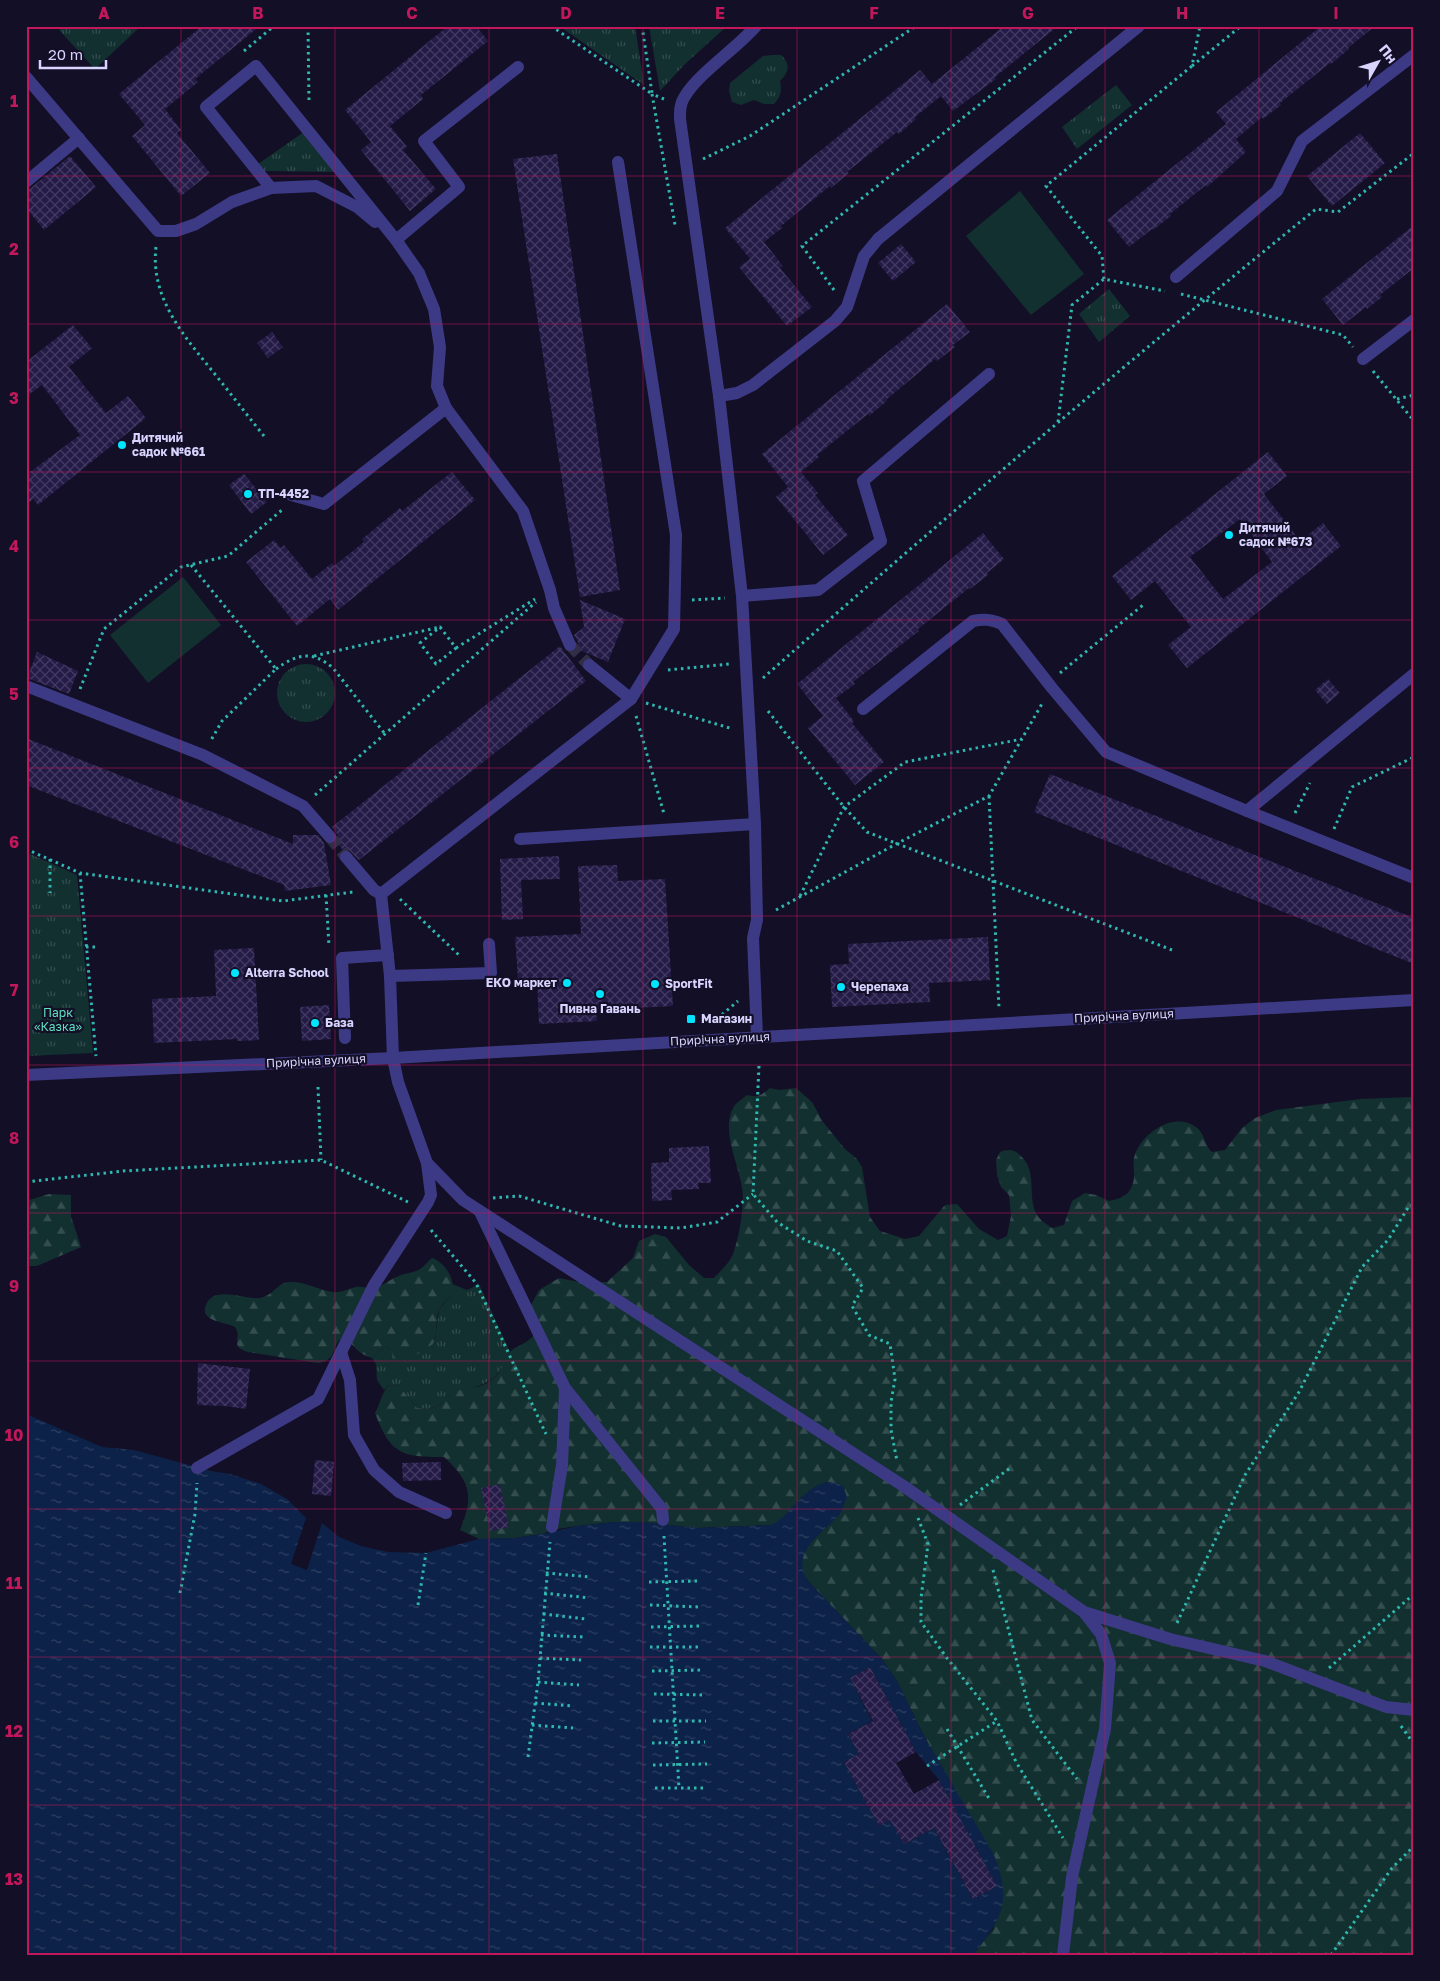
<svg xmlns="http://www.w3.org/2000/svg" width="1440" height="1981" font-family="'Golos Text',sans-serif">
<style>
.grass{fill:url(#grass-tufts)}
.forest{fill:url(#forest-firs)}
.pitch{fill:#12302f}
.water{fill:url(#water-ripples);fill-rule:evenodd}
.pier{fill:#130f26}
.building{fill:url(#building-cross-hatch);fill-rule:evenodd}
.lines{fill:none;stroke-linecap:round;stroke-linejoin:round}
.minor-tunnel{stroke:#312d47;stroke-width:12;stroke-dasharray:12 6;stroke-linecap:butt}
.path{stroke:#2fb8b0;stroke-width:3;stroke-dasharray:2.5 4;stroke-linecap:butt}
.minor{stroke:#3d3a85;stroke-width:12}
.grid{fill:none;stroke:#c2185b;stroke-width:1;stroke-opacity:0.55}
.poi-dot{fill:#00e5ff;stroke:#130f26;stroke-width:2}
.labels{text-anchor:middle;stroke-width:4.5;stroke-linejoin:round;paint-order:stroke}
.poi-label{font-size:12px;font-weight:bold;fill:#d9d4ff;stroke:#130f26;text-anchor:start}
.park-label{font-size:12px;fill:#5fe0c0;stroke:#130f26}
.street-label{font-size:12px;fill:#d9d4ff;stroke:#130f26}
.neatline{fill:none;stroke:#c2185b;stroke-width:2}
.grid-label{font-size:16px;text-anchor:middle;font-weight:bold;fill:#c2185b}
</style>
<defs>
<pattern id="grass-tufts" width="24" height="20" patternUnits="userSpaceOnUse" patternTransform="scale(1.25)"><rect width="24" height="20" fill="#12302f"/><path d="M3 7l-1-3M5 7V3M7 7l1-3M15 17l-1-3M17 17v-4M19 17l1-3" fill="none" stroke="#344d4e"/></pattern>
<pattern id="forest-firs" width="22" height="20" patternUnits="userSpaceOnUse" patternTransform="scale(1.25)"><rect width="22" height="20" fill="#12302f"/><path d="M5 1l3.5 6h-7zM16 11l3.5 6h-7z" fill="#344d4e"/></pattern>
<pattern id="water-ripples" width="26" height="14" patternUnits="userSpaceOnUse" patternTransform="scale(1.25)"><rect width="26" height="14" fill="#0c2248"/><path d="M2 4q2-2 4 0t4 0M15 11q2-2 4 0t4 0" fill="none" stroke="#2f4163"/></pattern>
<pattern id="building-cross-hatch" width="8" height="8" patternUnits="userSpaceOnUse" patternTransform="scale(1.25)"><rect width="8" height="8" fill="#241b47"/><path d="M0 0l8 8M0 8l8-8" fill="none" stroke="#433b63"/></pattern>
</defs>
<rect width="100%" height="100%" fill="#130f26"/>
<g class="grass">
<polygon points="64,26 141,26 95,69 59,30"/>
<polygon points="559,26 635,26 644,85"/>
<polygon points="649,26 727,26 684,65 660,91"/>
<path d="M772 55H781C790 63 790 72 780 81 782 91 781 96 774 104H764L754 100 741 105 732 102 729 91 730 83 763 56Z"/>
<polygon points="1116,85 1132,105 1077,149 1062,127"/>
<polygon points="304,132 335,172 264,171 258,164"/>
<polygon points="1109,289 1130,316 1099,342 1079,314"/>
<circle cx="306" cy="693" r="29"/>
<polygon points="26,852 77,875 93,1053 26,1056"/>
<path d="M452 1284 467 1290 479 1284 510 1352C504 1365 498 1378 483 1384 464 1393 454 1385 439 1406L428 1409 417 1408 399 1386 389 1385 384 1390 377 1380 376 1364 372 1358 385 1347 389 1348 396 1360 407 1361 435 1339 439 1309 451 1296Z"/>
</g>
<g class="forest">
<path d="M770 1088 779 1090 796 1088 812 1102 823 1122 845 1149 857 1159 862 1167 870 1217 880 1231 905 1239 919 1236 945 1205 957 1204 979 1229 998 1240 1007 1236 1011 1216 1009 1195 1001 1187 997 1175 996 1160 1000 1152C1009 1149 1014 1149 1021 1156 1037 1171 1028 1193 1035 1211 1038 1219 1045 1223 1052 1228L1064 1225 1072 1201 1085 1193 1096 1195 1109 1201C1117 1199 1127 1197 1131 1188 1137 1176 1132 1169 1134 1158 1139 1135 1173 1110 1196 1127 1205 1133 1204 1145 1212 1152L1225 1150 1242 1128 1255 1118 1276 1110 1360 1099 1414 1097V1955H973L994 1928 948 1779 923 1734 897 1681 882 1659 809 1582C806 1577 802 1573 802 1568 799 1548 827 1525 840 1514V1484L826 1482 802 1497 781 1521 772 1525 697 1528 642 1522H616L577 1526 551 1530 543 1534 514 1538 479 1539 460 1530C474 1496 471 1482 444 1457 402 1457 391 1455 375 1413 380 1404 382 1392 389 1385L399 1386 417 1408 428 1409 439 1406C456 1381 472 1394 490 1381 503 1372 502 1363 510 1352 516 1345 526 1345 535 1334L529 1309 539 1290 559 1278 579 1282H607L633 1258 639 1241 655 1234 666 1237 689 1265 704 1278H714C721 1271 729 1263 733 1254 739 1238 745 1205 742 1188 739 1164 719 1128 735 1105 738 1101 744 1098 747 1095 759 1098 761 1095 770 1088Z"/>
<polygon points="49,1194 71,1195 71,1216 81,1247 37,1266 26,1266 26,1201"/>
<path d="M432 1258C445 1262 459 1283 450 1297 446 1302 440 1305 438 1312 436 1323 437 1334 433 1344L402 1364H398L389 1348 385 1347 372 1358C359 1355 354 1345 344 1337 330 1343 340 1360 318 1363L248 1352C228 1346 243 1338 235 1327 227 1322 202 1322 205 1308 211 1283 244 1300 259 1298 272 1297 277 1283 289 1282 305 1281 318 1290 333 1292 342 1293 347 1289 356 1287 362 1286 368 1289 375 1287 384 1286 390 1279 399 1276 405 1273 414 1273 420 1269 425 1266 428 1261 432 1258Z"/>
</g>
<g class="pitch">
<polygon points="1020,191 1084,274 1031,315 966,236"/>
<polygon points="183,577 221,625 148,683 110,635"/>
</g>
<path class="water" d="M26 1414 102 1447 134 1450 211 1471 230 1474 261 1484 287 1499 306 1518 322 1523 339 1537 361 1546 388 1552 426 1553 479 1539 514 1538 543 1534 577 1526 616 1522H642L697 1528 772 1525C794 1513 813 1469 843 1486L847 1497C844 1503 843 1510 839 1515 822 1534 788 1553 809 1582L882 1659 897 1681 923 1734 994 1855C1012 1902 1003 1917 973 1955H26ZM873 1721 997 1886 973 1899 934 1828 890 1820 879 1826 859 1754Z"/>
<g class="pier">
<polygon points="306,1518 322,1523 307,1570 291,1564"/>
<polygon points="870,1667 916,1752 939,1780 997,1886 973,1899 934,1828 904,1844 890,1820 879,1826 844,1762 859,1754 848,1734 872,1721 850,1678"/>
</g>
<g class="building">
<polygon points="202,26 260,26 195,79 198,82 165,109 181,130 177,133 210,173 181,196 132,136 145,125 119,94"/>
<polygon points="448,26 476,26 488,41 421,95 423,99 390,126 407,147 403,150 436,189 410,211 361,150 371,142 345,110"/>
<polygon points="1004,26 1058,26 995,77 996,79 953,111 941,96 915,117 916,119 899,134 897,132 847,172 849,173 831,188 830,186 781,226 782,228 764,242 783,266 780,268 812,307 787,326 739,267 750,259 725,228 920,70 932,84"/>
<polygon points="1321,26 1375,26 1348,48 1349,49 1331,64 1330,63 1280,103 1281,105 1263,119 1262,117 1236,139 1246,152 1207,187 1206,185 1170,214 1171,216 1153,230 1152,229 1129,247 1107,220 1226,124 1216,112"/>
<polygon points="1360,133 1385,163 1332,206 1307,176"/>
<polygon points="557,154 620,590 580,597 513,159"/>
<polygon points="70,156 96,187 44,230 26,208 26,192"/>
<polygon points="1414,225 1414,268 1380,295 1382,297 1367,309 1366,307 1343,325 1322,299"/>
<polygon points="901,244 916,262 893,281 878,263"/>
<polygon points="947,304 970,332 953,345 955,347 937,361 935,359 886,400 887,401 869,416 868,414 817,455 819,457 801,472 818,493 815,495 848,535 823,555 776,497 788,487 762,454"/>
<polygon points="73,325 92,348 69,367 106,413 128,396 146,418 38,505 33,499 26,505 26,475 80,435 42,385 26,397 26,362"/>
<polygon points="272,332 283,347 268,358 257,343"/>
<path d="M1268 452 1287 476 1264 494 1300 541 1323 523 1341 546 1187 668 1168 645 1191 627 1155 581 1131 600 1112 576ZM1240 519 1272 562 1223 599 1190 557Z"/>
<polygon points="452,472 475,500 338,610 330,599 297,626 246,562 274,540 281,548 284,545 312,579 332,563 334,566 364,542 362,539 400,508 402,511"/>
<polygon points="244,474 267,502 251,514 229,485"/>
<polygon points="983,533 1004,559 987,573 988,575 970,589 969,588 918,629 919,631 853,682 855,684 836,698 854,721 852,723 884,762 855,785 808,728 823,716 797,684"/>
<polygon points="580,600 625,619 608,662 577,649 578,642 574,635 584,627"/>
<polygon points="560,646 586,681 359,860 349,850 343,850 336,842 338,835 332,827"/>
<polygon points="37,652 78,671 69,694 27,678"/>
<polygon points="1328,679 1340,693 1327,704 1315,690"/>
<polygon points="26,738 293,844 293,835 318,835 324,843 331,885 285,891 284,885 26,785"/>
<polygon points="1050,774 1414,918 1414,964 1034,812"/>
<polygon points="559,856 560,879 521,880 523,919 502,920 500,859"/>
<polygon points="617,865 618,881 665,879 673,1006 596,1010 597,1021 539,1024 537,978 518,979 515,937 581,934 578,866"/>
<polygon points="988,937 990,980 929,983 930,1002 832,1007 830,965 849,964 848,944"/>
<polygon points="254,948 259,1040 237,1041 237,1039 154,1043 152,999 216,996 214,950"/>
<polygon points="329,1005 331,1039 302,1041 300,1007"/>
<polygon points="709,1146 711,1183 698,1183 699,1189 671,1190 672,1200 652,1201 651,1163 669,1162 669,1148"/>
<polygon points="198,1363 250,1369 246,1409 225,1406 197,1405"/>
<polygon points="315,1460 334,1462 331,1496 312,1494"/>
<polygon points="441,1462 441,1480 403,1481 402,1463"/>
<polygon points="500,1484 509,1527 490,1531 481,1488"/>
<polygon points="870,1667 916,1752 896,1763 914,1794 939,1780 997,1886 973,1899 934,1828 904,1844 890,1820 879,1826 844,1762 859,1754 848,1734 873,1721 850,1678"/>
</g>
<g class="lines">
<g class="minor-tunnel">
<polyline points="570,645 589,665"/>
<polyline points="330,837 346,857"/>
</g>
<g class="path">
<polyline points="308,26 309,103"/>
<polyline points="551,26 652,94"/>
<polyline points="642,26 652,93"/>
<polyline points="244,51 274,26"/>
<polyline points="1192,66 1241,26"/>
<polyline points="664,99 652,94 675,225"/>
<polyline points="703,159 750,136 916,26"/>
<path d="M156 247C150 298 184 336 214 373 231 394 247 415 264 436"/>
<polyline points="1104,279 1102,256 1046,186 1192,66 1200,26"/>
<polyline points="834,290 802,246 1078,26"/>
<polyline points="1181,294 1343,335 1353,347"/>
<polyline points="1373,371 1414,421"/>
<polyline points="1397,399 1414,395"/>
<polyline points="1058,422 1072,305 1104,279 1165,291"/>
<polyline points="191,565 276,669 222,721 210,742"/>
<polyline points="692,600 725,598"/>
<polygon points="440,627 456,648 436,664 420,643"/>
<polyline points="456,648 535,599"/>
<polyline points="314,656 440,627"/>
<path d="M276 669C297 654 312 650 333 668L385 734"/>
<polyline points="668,670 729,664"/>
<polyline points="1060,673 1143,605"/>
<path d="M763 678C944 518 1128 361 1316 209L1338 212 1414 153"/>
<polyline points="80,689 104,629 181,567 228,556 283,509"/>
<polyline points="646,703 733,729"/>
<polyline points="768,711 844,807 867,832 1172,950"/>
<polyline points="636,716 664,814"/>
<polyline points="315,795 536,602"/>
<polyline points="989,796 999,1008"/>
<polyline points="1295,813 1310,783"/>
<polyline points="1334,829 1352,787 1414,757"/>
<polyline points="26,849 80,873 283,901 353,892"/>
<polyline points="50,859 50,893"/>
<polyline points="80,873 96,1056"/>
<polyline points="326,895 329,946"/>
<polyline points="800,896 844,807 905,762 1022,739"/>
<polyline points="400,899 461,957"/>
<polyline points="776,910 896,844 989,796 1043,702"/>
<polyline points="86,947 95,947"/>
<polyline points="712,1023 738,1001"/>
<polyline points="1413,1032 1414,1041"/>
<polyline points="759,1066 753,1194 777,1222 807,1241 837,1251 863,1288 852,1306 869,1335 890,1344 895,1379 891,1402 891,1430 897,1461"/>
<polyline points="318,1087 321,1160"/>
<polyline points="26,1182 123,1171 321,1160 408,1202"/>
<polyline points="493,1198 519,1196 621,1226 681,1228 717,1222 753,1194"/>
<polyline points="431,1230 476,1283 546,1434"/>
<polyline points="960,1505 1010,1468"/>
<polyline points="918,1518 928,1544 921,1598 921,1622 947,1658 997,1721 1016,1762 1063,1838"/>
<polyline points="664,1536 679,1788"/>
<polyline points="993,1570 1032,1720 1077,1779"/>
<polyline points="546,1573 591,1577"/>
<polyline points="649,1582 698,1581"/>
<polyline points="180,1593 195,1514 197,1483"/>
<polyline points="544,1593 589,1598"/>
<polyline points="418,1605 426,1553"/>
<polyline points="650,1605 700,1607"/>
<polyline points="543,1614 586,1619"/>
<polyline points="1177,1623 1245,1475 1299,1392 1362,1267 1388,1240 1409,1206 1414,1205"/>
<polyline points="651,1627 701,1626"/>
<polyline points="541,1635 583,1637"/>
<polyline points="650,1647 702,1647"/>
<polyline points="540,1658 581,1660"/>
<polyline points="1329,1668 1414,1594"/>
<polyline points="652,1671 704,1670"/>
<polyline points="538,1682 579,1685"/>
<polyline points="654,1694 706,1695"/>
<polyline points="535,1703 574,1706"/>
<polyline points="653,1721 706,1721"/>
<polyline points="532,1725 573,1728"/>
<polyline points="1401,1726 1414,1744"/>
<polyline points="947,1729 990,1800"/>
<polyline points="652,1743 705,1742"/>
<polyline points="528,1757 538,1682 550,1542"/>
<polyline points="653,1765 707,1764"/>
<polyline points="927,1766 997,1721"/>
<polyline points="655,1788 707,1788"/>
<polyline points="1331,1955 1392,1868 1414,1846"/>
</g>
<g class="minor">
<path d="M756 26C736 49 700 72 685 96 680 103 680 110 680 119L719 396 742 596 755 824 757 920 753 938 757 1037"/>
<polyline points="26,77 158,231 176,231 196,224 232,202 271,188 316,186 357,207 375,222"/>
<polyline points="26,182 79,138"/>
<polyline points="271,188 206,107 256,66 396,240 419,273 434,309 440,347 437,386 446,408 523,511 550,590 554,608 570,645"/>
<polyline points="396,240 459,187 424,141 518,67"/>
<polyline points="1176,277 1277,191 1302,141 1414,55"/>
<polyline points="1363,359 1414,320"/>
<polyline points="719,396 737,393 753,385 835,321 847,307 864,256 878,239 1139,26"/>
<polyline points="291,495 324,504 446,408"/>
<polyline points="742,596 818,590 881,541 863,481 989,374"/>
<polyline points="589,665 631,699"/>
<polyline points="26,686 203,755 303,806 330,837"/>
<path d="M863 709 973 621C984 619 991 619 1002 624L1052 688 1106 752 1247 811 1414 878"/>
<polyline points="1247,811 1414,674"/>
<polyline points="520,839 755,824"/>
<polyline points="346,857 374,890 381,894"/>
<polyline points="381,894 390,976 393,1058 398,1082 427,1163 463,1200 902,1485 1084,1612 1101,1634 1110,1663 1105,1729 1072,1877 1063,1955"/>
<polyline points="381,894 631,699 674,629 676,535 618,162"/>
<polyline points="390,976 491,973 489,944"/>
<polyline points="345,1038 342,958 388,955"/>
<polyline points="26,1075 393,1058 1414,1000"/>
<polyline points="480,1212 565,1388 662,1509 663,1520"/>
<polyline points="341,1352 350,1380 354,1435 374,1470 399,1492 446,1513"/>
<polyline points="197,1468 318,1399 374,1285 428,1202 431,1195 427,1163"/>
<polyline points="552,1527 562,1465 565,1388"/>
<polyline points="1084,1612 1170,1639 1265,1661 1386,1707 1414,1710"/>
</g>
</g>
<path class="grid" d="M181 26V1955M335 26V1955M489 26V1955M643 26V1955M797 26V1955M951 26V1955M1105 26V1955M1259 26V1955M26 176H1414M26 324H1414M26 472H1414M26 620H1414M26 768H1414M26 916H1414M26 1065H1414M26 1213H1414M26 1361H1414M26 1509H1414M26 1657H1414M26 1805H1414"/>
<g class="poi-dot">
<circle cx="122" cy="445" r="5"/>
<circle cx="248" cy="494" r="5"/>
<circle cx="1229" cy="535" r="5"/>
<circle cx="235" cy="973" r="5"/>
<circle cx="567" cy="983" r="5"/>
<circle cx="655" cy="984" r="5"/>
<circle cx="841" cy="987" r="5"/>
<circle cx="600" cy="994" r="5"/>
<rect x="686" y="1014" width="10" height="10" rx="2.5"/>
<circle cx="315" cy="1023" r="5"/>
</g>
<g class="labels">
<g class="poi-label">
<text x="132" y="442">Дитячий<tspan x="132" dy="14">садок №661</tspan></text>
<text x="258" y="498">ТП-4452</text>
<text x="1239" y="532">Дитячий<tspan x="1239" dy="14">садок №673</tspan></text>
<text x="245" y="977">Alterra School</text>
<text x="557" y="987" text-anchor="end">ЕКО маркет</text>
<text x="665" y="988">SportFit</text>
<text x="851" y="991">Черепаха</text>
<text x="600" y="1013" text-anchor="middle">Пивна Гавань</text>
<text x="701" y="1023">Магазин</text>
<text x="325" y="1027">База</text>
</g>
<g class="park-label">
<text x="58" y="1017">Парк<tspan x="58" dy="14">«Казка»</tspan></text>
</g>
<g class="street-label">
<text transform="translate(1124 1016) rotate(-3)" y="4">Прирічна вулиця</text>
<text transform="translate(720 1039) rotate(-3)" y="4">Прирічна вулиця</text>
<text transform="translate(316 1061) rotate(-3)" y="4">Прирічна вулиця</text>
</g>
</g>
<rect width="1440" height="1981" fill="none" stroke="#130f26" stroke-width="55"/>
<g transform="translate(1378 62) rotate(51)" stroke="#130f26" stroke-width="4" paint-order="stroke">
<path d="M0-4L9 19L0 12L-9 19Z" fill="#d9d4ff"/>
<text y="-8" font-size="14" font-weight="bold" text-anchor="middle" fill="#d9d4ff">Пн</text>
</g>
<path d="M40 60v8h66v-8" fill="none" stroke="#d9d4ff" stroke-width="2.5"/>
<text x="48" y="60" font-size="15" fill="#d9d4ff" stroke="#130f26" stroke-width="4" paint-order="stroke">20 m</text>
<rect x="28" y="28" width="1384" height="1926" class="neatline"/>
<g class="grid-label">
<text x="104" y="19">A</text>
<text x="258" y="19">B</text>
<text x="412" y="19">C</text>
<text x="566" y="19">D</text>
<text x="720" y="19">E</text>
<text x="874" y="19">F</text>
<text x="1028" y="19">G</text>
<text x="1182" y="19">H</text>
<text x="1336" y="19">I</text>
<text x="14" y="107">1</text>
<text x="14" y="255">2</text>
<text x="14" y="404">3</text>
<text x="14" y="552">4</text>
<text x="14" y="700">5</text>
<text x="14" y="848">6</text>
<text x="14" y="996">7</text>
<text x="14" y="1144">8</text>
<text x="14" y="1292">9</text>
<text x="14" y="1441">10</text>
<text x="14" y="1589">11</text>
<text x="14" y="1737">12</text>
<text x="14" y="1885">13</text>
</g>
</svg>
